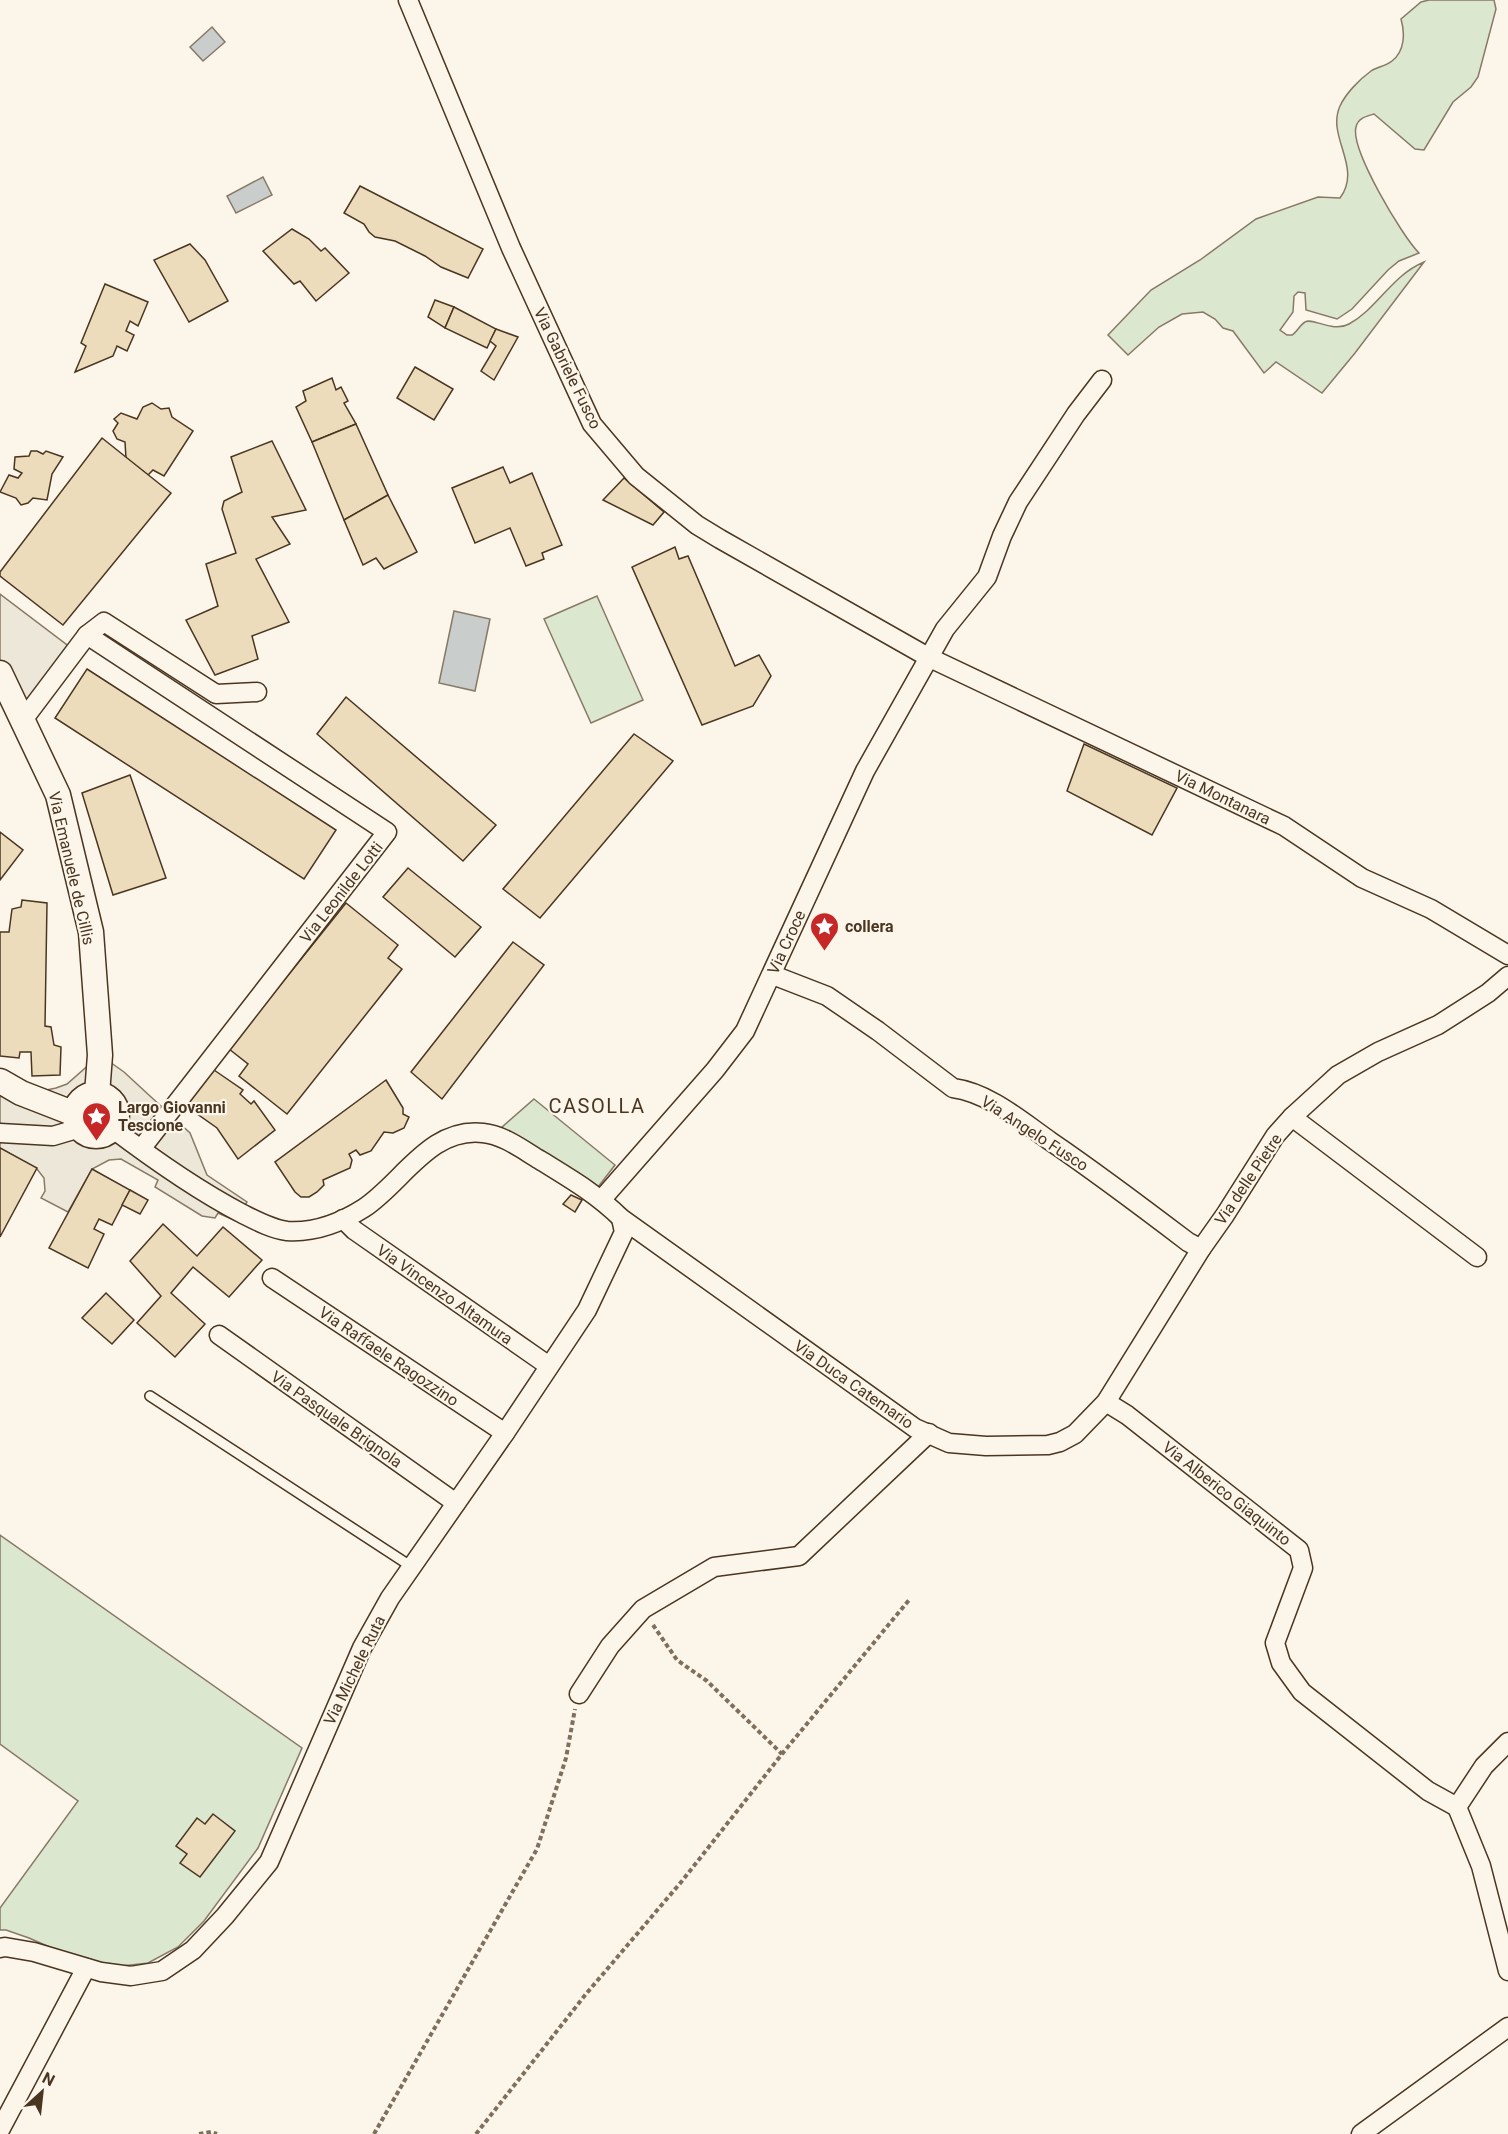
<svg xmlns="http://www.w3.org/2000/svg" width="1508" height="2134" font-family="Roboto,sans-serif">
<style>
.green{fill:#dce7d0;stroke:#887966;stroke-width:1.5}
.parking{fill:#ede7d9;stroke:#887966;stroke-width:1.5}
.water{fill:#c9cecd;stroke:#887966;stroke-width:1.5}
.building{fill:#ecdcbc;stroke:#4a3520;stroke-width:1.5}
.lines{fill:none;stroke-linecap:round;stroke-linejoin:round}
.lane-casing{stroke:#4a3520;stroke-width:12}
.street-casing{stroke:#4a3520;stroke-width:21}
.secondary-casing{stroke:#4a3520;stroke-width:27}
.path{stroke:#7f6f5c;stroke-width:4;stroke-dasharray:4.5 3;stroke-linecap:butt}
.lane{stroke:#fbf6e9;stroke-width:9}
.street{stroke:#fbf6e9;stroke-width:18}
.secondary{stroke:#fbf6e9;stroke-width:24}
.labels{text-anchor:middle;stroke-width:4.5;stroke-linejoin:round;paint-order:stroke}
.street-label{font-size:16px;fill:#4a3520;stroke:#fbf6e9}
.poi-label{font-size:16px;font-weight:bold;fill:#4a3520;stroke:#fbf6e9;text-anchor:start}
.quarter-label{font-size:20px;letter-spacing:1.5px;fill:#4a3520;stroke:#fbf6e9}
</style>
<rect width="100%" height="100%" fill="#fbf6e9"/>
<g class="green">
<path d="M1429 0H1494L1496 9 1478 77 1471 87 1453 102 1424 150 1415 149 1374 114C1367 116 1358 118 1356 127 1350 149 1402 236 1419 253L1399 261 1388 270 1352 309 1337 319 1306 310 1305 293 1298 292 1294 296 1293 312 1280 330 1287 335H1292C1297 332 1300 325 1305 322 1312 317 1333 333 1349 324 1378 308 1391 276 1424 262L1355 353 1322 393 1276 362 1264 373 1233 331 1223 328 1215 319 1203 312 1182 314 1159 327 1128 355 1108 335 1151 290 1200 260 1256 219 1318 197 1340 198C1363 167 1326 137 1340 106 1346 93 1360 79 1371 71 1377 67 1386 66 1392 61 1405 51 1405 33 1401 19L1421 2Z"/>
<polygon points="597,596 643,700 591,723 544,619"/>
<polygon points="534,1099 615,1165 598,1187 501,1128"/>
<polygon points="0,1535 302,1748 258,1848 204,1921 178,1947 148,1963 122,1966 96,1964 70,1956 29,1938 6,1930 0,1930 0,1908 78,1801 0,1744"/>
</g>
<g class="parking">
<polygon points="0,594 75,651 23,720 0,673"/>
<polygon points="100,1055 124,1072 190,1133 207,1175 247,1202 236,1221 218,1213 215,1218 202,1216 155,1187 158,1180 121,1159 109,1160 92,1169 68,1212 41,1198 45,1191 44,1178 37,1169 0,1148 0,1083 42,1091 56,1088 67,1084"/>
</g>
<g class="water">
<polygon points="212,27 225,42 203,61 190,47"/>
<polygon points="263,177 272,195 236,213 227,196"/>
<polygon points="454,611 490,619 475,691 439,683"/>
</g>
<g class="building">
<polygon points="360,186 483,249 468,278 441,267 425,256 395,241 375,237 369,232 364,224 344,213"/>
<polygon points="292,229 309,239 321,251 325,248 349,273 316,301 300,281 294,284 263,251"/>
<polygon points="190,244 205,260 228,301 189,322 154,260"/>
<polygon points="105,284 148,302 138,326 130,321 126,331 134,335 127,351 117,346 113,356 75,372 86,346 81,343"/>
<polygon points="435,300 454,307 445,328 428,317"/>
<polygon points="454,307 496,329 487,348 445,328"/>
<polygon points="496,329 518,337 494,380 481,371 496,346 490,341"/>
<polygon points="415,367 453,389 434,420 397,398"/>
<polygon points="332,378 336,390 341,387 348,401 344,403 356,424 312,442 296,407 306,401 303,391"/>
<polygon points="152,403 161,409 169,408 172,417 193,431 164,476 153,470 148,475 126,458 125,442 117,439 113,431 118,423 114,419 121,413 137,419 143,407"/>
<polygon points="356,424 388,495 344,520 312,442"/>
<polygon points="102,438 171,493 63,625 0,576 0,572"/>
<polygon points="272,441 306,510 272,517 290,544 256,559 289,622 252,636 258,659 215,675 186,620 218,606 206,564 236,553 222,509 224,501 242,492 231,457"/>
<polygon points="31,451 37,451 43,454 46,451 63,457 52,474 47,500 33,498 28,503 21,505 16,498 0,492 9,475 18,478 22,473 14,469 15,457 29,456"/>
<polygon points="503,467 510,483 532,473 562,545 542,553 544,559 526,566 510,528 475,543 452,488"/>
<polygon points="624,478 664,512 653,525 603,500"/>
<polygon points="388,495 417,552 384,569 376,558 363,565 344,520"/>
<polygon points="675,547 679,559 688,556 735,666 759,655 771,676 753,706 702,725 632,567"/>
<polygon points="87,669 336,830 304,879 55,718"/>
<polygon points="346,697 496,825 463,861 317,734"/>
<polygon points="634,734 673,761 540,918 503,889"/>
<polygon points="1084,744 1177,788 1152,835 1067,791"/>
<polygon points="130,775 166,878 113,895 82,793"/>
<polygon points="0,832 23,850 0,880"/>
<polygon points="408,868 481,927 455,957 383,897"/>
<polygon points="22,900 47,903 45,1026 51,1027 54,1045 61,1047 60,1075 32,1076 31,1052 20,1052 19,1058 0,1056 0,932 9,932 12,909 21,907"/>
<polygon points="346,903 398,945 388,958 402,969 287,1114 239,1076 248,1064 229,1049"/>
<polygon points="513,942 544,965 442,1099 411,1072"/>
<polygon points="214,1070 243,1090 240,1094 251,1104 254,1101 275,1130 238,1159 217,1128 186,1106"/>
<polygon points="386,1080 403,1108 403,1114 409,1117 404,1128 393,1133 384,1132 371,1151 360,1155 356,1150 349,1154 352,1160 350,1168 323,1180 324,1185 317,1192 309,1197 301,1197 295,1192 275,1162"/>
<polygon points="0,1148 37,1168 0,1237"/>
<polygon points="92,1169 130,1190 112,1225 99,1219 94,1229 104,1234 88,1268 49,1248"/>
<polygon points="130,1190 148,1200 140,1214 122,1205"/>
<polygon points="571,1195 582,1200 575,1212 563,1204"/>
<polygon points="163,1224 197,1256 223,1227 262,1260 229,1297 193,1267 171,1293 205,1324 175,1357 137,1323 161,1296 130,1261"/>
<polygon points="106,1293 134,1320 112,1344 82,1318"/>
<polygon points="213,1814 235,1831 200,1877 180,1863 187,1854 176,1846 197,1818 205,1824"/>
</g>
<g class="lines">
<defs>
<polyline id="lane" points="150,1396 412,1567"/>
<g id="street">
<polyline points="408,0 511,248 592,424 636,476 697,525 720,539 928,657 1284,826 1362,878 1431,909 1508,955"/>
<polyline points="87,635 387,832 141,1149"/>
<polyline points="23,720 87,635 104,622 216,694 257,692"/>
<path d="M771 976 778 977 827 996 878 1031 953 1088C989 1093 1020 1120 1050 1141 1097 1173 1142 1207 1188 1242L1201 1249"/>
<polyline points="1292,1117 1477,1257"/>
<path d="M112 1128C153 1159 195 1189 241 1213 255 1220 271 1229 287 1231 315 1233 342 1222 364 1208 403 1182 430 1127 483 1133 504 1135 523 1150 540 1160 569 1178 597 1194 621 1218L915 1428 949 1443 986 1446 1048 1445 1060 1442 1075 1434 1106 1402 1201 1249 1225 1215 1275 1136 1292 1117 1338 1075 1378 1052 1438 1025 1488 993 1508 976"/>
<polyline points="0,1133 53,1136 80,1128"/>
<polyline points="602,1199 715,1070 745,1031 865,771 945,629 987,577 1002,536 1018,502 1076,414 1102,380"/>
<polyline points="343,1219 354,1230 549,1366"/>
<polyline points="272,1278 505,1433"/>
<polyline points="219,1335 456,1503"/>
<polyline points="1106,1402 1127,1415 1299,1550 1303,1568 1275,1643 1281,1663 1302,1692 1428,1791 1457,1807"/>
<polyline points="579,1694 610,1646 643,1609 714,1567 799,1556 929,1433"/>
<polyline points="1457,1807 1481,1866 1508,1971"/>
<polyline points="1457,1807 1484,1766 1508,1742"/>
<polyline points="0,1948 5,1947 34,1952 101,1972 131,1976 162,1971 193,1950 225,1916 269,1862 362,1648 390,1598 505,1433 587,1310 624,1232 621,1218"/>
<polyline points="0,2130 86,1968"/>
<polyline points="1361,2134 1508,2027"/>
</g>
<g id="secondary">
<polyline points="0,673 58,795 91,932 100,1055 97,1094"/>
<polyline points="0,1081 21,1093 75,1114"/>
<circle cx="96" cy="1115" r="21"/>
</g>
</defs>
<use href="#lane" class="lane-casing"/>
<use href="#street" class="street-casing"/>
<use href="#secondary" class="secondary-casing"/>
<g class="path">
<polyline points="653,1625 677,1660 707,1681 782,1754"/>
<polyline points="199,2134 211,2132 217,2134"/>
<polyline points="374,2134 537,1849 566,1758 575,1709"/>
<polyline points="476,2134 586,1994 682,1881 782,1754 909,1600"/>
</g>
<use href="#lane" class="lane"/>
<use href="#street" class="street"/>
<use href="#secondary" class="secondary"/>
</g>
<defs>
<symbol id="sight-pin" viewBox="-11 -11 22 30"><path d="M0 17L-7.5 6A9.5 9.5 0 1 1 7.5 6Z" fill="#c62828" stroke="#fbf6e9"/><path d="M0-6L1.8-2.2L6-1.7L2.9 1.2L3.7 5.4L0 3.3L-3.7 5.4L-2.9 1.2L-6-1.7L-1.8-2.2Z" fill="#fff"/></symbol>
</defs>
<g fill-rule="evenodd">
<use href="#sight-pin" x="808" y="910" width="33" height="45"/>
<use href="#sight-pin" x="80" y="1100" width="33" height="45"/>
</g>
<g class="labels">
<g class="street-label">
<text transform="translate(568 368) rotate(64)" y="6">Via Gabriele Fusco</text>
<text transform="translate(1223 797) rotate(26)" y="6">Via Montanara</text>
<text transform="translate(72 868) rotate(77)" y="6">Via Emanuele de Cillis</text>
<text transform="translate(341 892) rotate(-52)" y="6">Via Leonilde Lotti</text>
<text transform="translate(786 942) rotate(-65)" y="6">Via Croce</text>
<text transform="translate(1035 1133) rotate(33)" y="6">Via Angelo Fusco</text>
<text transform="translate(1248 1179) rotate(-56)" y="6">Via delle Pietre</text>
<text transform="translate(445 1294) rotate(35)" y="6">Via Vincenzo Altamura</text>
<text transform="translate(389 1356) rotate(34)" y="6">Via Raffaele Ragozzino</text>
<text transform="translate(854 1384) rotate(35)" y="6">Via Duca Catemario</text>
<text transform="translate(337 1419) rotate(35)" y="6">Via Pasquale Brignola</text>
<text transform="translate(1227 1493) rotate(38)" y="6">Via Alberico Giaquinto</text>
<text transform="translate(354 1670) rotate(-64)" y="6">Via Michele Ruta</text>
</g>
<g class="poi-label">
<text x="845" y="932">collera</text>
<text x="118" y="1113">Largo Giovanni<tspan x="118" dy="18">Tescione</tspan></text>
</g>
<g class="quarter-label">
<text x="597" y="1113">CASOLLA</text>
</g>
</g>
<g transform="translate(42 2092) rotate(27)" stroke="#fbf6e9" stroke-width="4.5" paint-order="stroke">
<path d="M0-4.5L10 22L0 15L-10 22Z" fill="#4a3520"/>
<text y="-9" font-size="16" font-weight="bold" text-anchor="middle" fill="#4a3520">N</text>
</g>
</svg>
